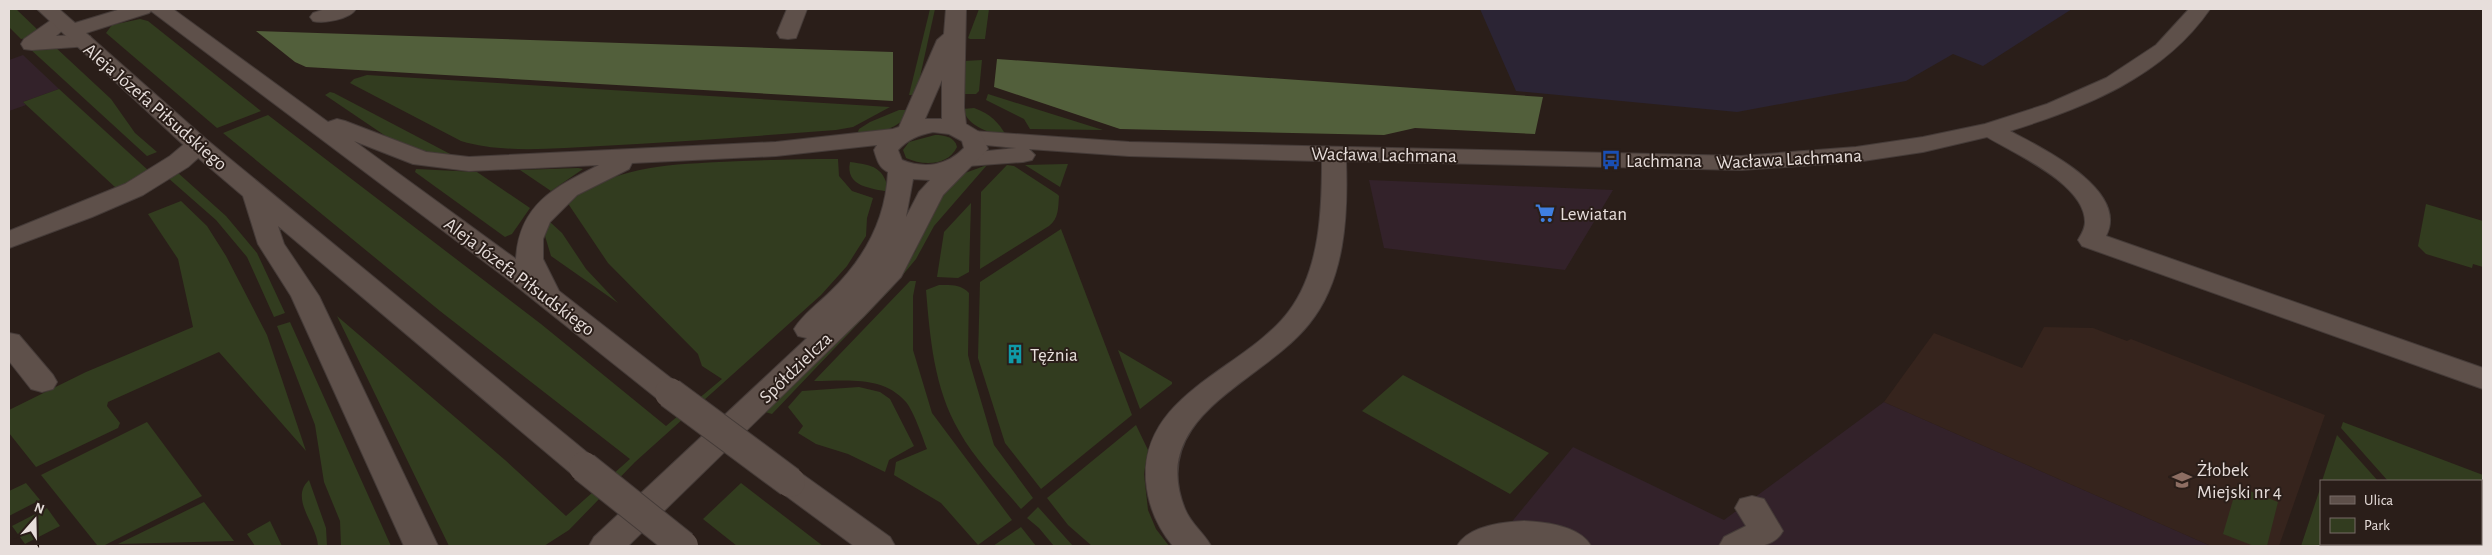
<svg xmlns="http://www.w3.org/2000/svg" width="2492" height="555" font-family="'Alegreya Sans',sans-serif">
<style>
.commercial{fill:#33222a}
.industrial{fill:#2b2434}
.built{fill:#36241d}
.green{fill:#323c1f}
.forest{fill:#525f3b}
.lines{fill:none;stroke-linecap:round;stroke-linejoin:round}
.street-casing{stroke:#453b38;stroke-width:2}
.secondary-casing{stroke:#453b38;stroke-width:2}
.street{fill:#5e504a;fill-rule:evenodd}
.secondary{fill:#5e504a;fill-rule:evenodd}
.secondary-bridge-casing{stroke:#453b38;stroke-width:32;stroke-linecap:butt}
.secondary-bridge{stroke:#5e504a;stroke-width:30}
.labels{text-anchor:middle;stroke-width:4;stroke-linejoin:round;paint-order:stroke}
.street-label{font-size:19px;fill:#e7dedb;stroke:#2a1e19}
.poi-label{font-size:19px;fill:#e7dedb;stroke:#2a1e19;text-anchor:start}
</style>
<rect width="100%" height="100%" fill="#2a1e19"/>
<g class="commercial">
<polygon points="23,55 59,89 23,102 26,105 9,111 9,60"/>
<polygon points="1369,180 1613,190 1565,270 1384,248"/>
<polygon points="1884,402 2211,546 1492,546 1573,447 1724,520"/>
</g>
<polygon class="industrial" points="1480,9 2072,9 1983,66 1953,54 1906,81 1737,112 1516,91"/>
<polygon class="built" points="2044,327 2093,328 2127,341 2131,339 2325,415 2279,546 2211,546 1884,402 1934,333 2022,368"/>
<g class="green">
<polygon points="9,9 16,9 40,32 35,37 21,39 9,27"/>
<polygon points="930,9 935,9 916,95 909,95"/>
<polygon points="979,9 989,9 985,39 970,39 968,38"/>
<polygon points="140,19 148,21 261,111 217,128 106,33 112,25"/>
<polygon points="54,46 111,99 135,133 157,152 147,156 29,48"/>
<polygon points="982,60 979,91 976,94 964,94 964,61"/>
<path d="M367 75 890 107 853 127 836 130C758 136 679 142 601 146 556 148 504 154 461 141L350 83 354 79Z"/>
<polygon points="59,89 150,172 116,188 23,102"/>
<polygon points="330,92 334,93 454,156 429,154 396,143 325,95"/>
<polygon points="988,94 1103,130 1030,129 1024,119 986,100"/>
<path d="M974 108C990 114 998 121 1007 137 990 133 968 127 963 109Z"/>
<path d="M899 110H913C896 130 883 132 857 135L859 129 870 122Z"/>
<path d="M268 115 541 324 666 426 722 379 702 366 698 354 608 263 567 202C616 167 661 165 719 162 759 160 799 159 838 159L839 176 852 191 873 198 867 218 866 236 847 266 821 295 635 462 569 530 544 546H449L337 316 505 460 566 516 630 459 440 311 223 133Z"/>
<path d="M935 135C944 135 955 137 957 147 948 166 923 166 906 158L903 150 909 142Z"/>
<path d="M850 162C873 165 884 167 889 192 871 188 845 187 850 162Z"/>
<polygon points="1066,164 1068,164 1060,187 1025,165"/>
<polygon points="987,165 934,226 916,259 891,289 772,414 765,412 903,270 915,252 943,186 965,173"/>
<path d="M1007 165 1014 166 1057 194 1059 196C1058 208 1059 218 1049 226L980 269 981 192Z"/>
<polygon points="578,168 583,169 551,191 520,170"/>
<polygon points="416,169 477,172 530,208 512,234 505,237 415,172"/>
<polygon points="177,172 226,216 257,253 285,313 274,317 247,257 216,220 167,177"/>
<polygon points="181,201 207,226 226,256 267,335 306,451 219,352 108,402 107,406 120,423 118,428 36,467 9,433 9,410 86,372 193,327 178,259 148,214"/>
<polygon points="971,203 969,272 958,278 937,277 944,232"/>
<polygon points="2426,204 2483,221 2483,267 2473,264 2472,268 2426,254 2418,246"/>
<polygon points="550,222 562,233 586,269 618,303 551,256 545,236"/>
<polygon points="1061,229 1132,415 1041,489 1005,443 978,358 980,282"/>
<path d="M910 281H916L913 296V350L932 413 1012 520 978 545 941 503 894 475 896 462 927 449C922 436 914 412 906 402 883 375 846 381 814 381Z"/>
<path d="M939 285C950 285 961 284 969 293L968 355 971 367 994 445 1033 498 1021 509C1000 484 975 460 959 431 934 388 930 338 926 290Z"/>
<polygon points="290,322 391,546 341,546 340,521 324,482 315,425 277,326"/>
<polygon points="1118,350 1172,382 1172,384 1140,409"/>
<polygon points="1403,375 1549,453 1510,494 1362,411"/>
<polygon points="859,387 880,392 890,399 914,446 889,460 885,472 848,454 816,444 798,433 803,426 788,407 802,391"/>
<polygon points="147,422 202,496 105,545 97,545 41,475"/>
<polygon points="2343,422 2483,475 2483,508 2481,508 2481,481 2388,481 2341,428"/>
<polygon points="1136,425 1148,450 1144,474 1148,510 1156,529 1169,546 1092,546 1068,525 1047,498"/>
<polygon points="2337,435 2378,481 2322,481"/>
<path d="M309 480 326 528 327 546H318C317 524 289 499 309 480Z"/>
<polygon points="26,483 40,500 9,516 9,491"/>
<polygon points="741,483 823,546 737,546 703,519"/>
<polygon points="2237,486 2278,502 2267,546 2254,546 2223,534"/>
<polygon points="2321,486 2321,544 2403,544 2402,546 2301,546"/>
<polygon points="204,502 234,541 118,544"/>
<polygon points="1038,507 1073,546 1054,546 1039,528 1027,518"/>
<polygon points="47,508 60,526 25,544 12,526"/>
<polygon points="270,521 282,546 255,546 247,534"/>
<polygon points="1021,527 1036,546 993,546"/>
</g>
<g class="forest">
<polygon points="256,31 893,52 893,101 306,67 295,62"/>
<polygon points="997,59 1543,97 1535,134 1415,128 1384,135 1120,129 994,87"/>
</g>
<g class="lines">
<defs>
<g id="street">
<path d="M325 9H356C350 19 324 24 313 21L310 17 313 13Z"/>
<polygon points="787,9 807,9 796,38 788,39 780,38 777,33"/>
<path d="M2189 9H2210C2163 77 2086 107 2010 131 2042 148 2130 190 2106 236L2483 368V389L2082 246 2078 240C2081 235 2085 229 2085 222 2085 184 2015 154 1987 137L1923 152 1856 162 1741 170 1346 161C1348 216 1345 280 1309 324 1262 383 1147 415 1185 509 1191 524 1204 533 1211 546H1173C1157 527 1148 505 1146 481 1140 393 1246 369 1289 311 1320 270 1322 210 1322 161L1129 156 1029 149 1035 155 1032 160 1023 162 968 166 959 164 956 159 959 154 1016 148 965 143 961 138 965 133 973 131 1129 142 1741 156 1856 147 1923 137 1985 124 2047 104 2106 78 2156 45Z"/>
<polygon points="61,16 68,18 72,22 56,36 82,35 90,36 93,41 90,46 32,50 24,49 21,44 24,39 54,18"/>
<polygon points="198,138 207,140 210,145 207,150 188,167 143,195 92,217 9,248 9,231 125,184 170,156 189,140"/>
<polygon points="9,333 19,335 53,375 57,382 53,389 42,392 31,389 9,361"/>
<path d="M1752 496 1764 499 1783 531C1771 553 1741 546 1719 546L1724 537 1746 526 1735 508 1740 499Z"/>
<path d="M1524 521C1545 522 1580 526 1591 546H1457C1468 526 1503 522 1524 521Z"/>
</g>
<g id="secondary">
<path d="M37 9H59L75 23 121 9H173L328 122 337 119 345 121 426 152 469 157 776 142 893 129 899 127 937 40 944 34 946 9H966L964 107 966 124 981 133 988 149 943 195 901 277 864 316 628 546H589L594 537 807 338 798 336 794 329C803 314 819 303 831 291 865 258 886 219 888 172 879 168 877 160 874 150L877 145 776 156 632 163 629 169 577 195 550 222 543 239V259L559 291 681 386 685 393 681 400 670 403 659 400 506 278 151 11 149 13 86 33 207 140 595 459 600 467 595 475 584 479 573 475 278 226 284 244 319 296 438 546H404L291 296 258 244 243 196 189 150ZM942 80V119H925ZM933 132 949 134 962 141 964 148C947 166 924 169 902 160L898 150C908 139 919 135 933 132ZM354 141 413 164 469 171 599 165C555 187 519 204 516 259ZM913 179 930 180 919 192 906 217Z"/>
<polygon points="790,470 802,474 890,537 895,546 854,546 778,490 774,482 778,474"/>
</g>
</defs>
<use href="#street" class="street-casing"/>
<use href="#secondary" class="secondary-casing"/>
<use href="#street" class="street"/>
<use href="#secondary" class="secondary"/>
<defs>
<g id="secondary-bridge">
<polyline points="670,393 790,482"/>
<polyline points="584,467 683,546"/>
</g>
</defs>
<use href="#secondary-bridge" class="secondary-bridge-casing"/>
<use href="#secondary-bridge" class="secondary-bridge"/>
</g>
<defs>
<symbol id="bus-bare" viewBox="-9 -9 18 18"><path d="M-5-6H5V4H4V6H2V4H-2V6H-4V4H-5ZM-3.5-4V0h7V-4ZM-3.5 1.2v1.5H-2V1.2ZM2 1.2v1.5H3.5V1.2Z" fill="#1a4fb4" stroke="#2a1e19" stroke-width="2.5" paint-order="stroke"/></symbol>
<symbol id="supermarket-bare" viewBox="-9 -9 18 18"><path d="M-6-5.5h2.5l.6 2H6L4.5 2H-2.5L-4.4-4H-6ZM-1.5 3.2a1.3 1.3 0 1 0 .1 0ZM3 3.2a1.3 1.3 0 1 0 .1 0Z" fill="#3f7fe0" stroke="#2a1e19" stroke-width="2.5" paint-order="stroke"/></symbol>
<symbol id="building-bare" viewBox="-9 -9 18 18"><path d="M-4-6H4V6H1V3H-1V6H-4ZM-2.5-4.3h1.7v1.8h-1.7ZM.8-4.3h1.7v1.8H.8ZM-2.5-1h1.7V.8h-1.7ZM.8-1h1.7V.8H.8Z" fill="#0f9aa8" stroke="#2a1e19" stroke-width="2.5" paint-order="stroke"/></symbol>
<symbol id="school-bare" viewBox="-9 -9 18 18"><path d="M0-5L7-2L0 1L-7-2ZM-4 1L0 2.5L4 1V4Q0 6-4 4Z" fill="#8d6e63" stroke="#2a1e19" stroke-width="2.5" paint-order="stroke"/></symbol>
</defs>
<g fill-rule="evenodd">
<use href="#bus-bare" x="1597" y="146" width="28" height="28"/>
<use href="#supermarket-bare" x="1531" y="199" width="28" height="28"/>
<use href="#building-bare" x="1001" y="340" width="28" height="28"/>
<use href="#school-bare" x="2168" y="466" width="28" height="28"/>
</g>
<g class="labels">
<g class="street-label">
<text transform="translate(156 106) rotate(41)" y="7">Aleja Józefa Piłsudskiego</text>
<text transform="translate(1384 154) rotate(1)" y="7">Wacława Lachmana</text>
<text transform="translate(1789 158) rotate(-3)" y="7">Wacława Lachmana</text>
<text transform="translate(520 276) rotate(37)" y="7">Aleja Józefa Piłsudskiego</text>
<text transform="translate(795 367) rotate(-44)" y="7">Spółdzielcza</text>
</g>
<g class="poi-label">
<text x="1626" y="167">Lachmana</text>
<text x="1560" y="220">Lewiatan</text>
<text x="1030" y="361">Tężnia</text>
<text x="2197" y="476">Żłobek<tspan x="2197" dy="22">Miejski nr 4</tspan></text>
</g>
</g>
<rect width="2492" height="555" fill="none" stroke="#e7dedb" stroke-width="20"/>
<rect x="2320" y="480" width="162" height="65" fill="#2a1e19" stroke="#766b67"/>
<rect x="2330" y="496" width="25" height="8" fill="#5e504a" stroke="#766b67"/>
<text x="2364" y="505" font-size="15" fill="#e7dedb">Ulica</text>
<rect x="2330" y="518" width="25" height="15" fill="#323c1f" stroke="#766b67"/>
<text x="2364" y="530" font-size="15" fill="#e7dedb">Park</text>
<g transform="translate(35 520) rotate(20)" stroke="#2a1e19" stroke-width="4" paint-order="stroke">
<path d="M0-4L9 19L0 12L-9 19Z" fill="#e7dedb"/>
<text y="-8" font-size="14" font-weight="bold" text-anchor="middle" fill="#e7dedb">N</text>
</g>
</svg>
